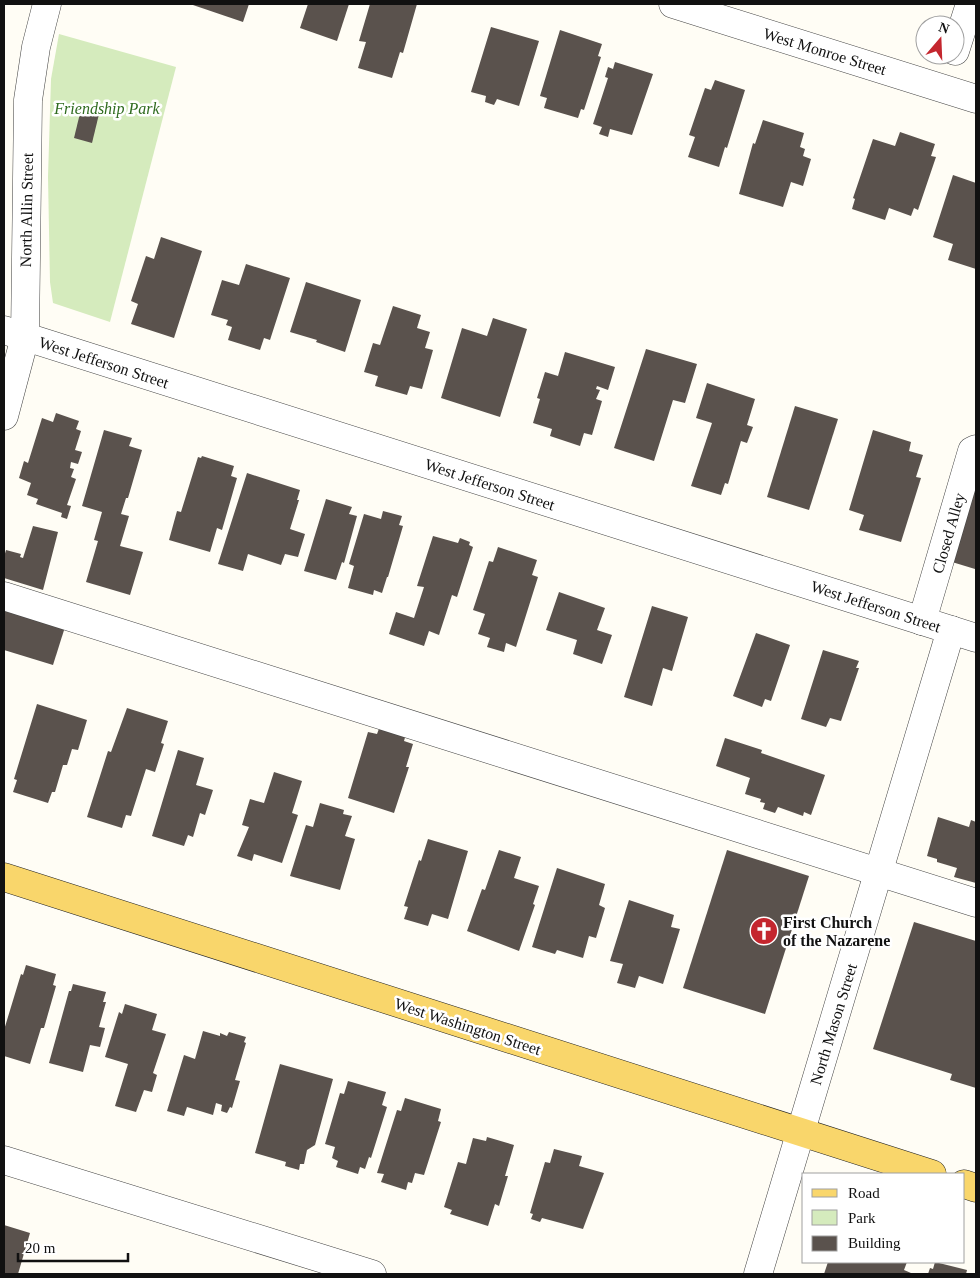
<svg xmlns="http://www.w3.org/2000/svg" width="980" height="1278" font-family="'Times New Roman',serif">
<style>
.green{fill:#d5ebbd}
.building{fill:#5a524d}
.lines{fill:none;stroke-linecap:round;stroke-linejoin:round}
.minor-casing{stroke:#444;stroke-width:29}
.major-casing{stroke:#222;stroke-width:29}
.minor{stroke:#fff;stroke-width:28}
.major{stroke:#f9d66b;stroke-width:28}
.labels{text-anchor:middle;stroke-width:5;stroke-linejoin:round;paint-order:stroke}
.street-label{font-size:16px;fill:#111;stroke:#fff}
.park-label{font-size:16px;font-style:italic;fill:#2f6b1f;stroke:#fff}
.poi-label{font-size:16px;font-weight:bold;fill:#111;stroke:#fff;text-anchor:start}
</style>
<rect width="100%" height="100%" fill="#fffdf5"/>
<polygon class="green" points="59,34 176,67 110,322 53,303 50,282 48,177 51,79"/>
<g class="building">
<polygon points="190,4 249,4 243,22"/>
<polygon points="308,4 349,4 337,41 300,28"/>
<polygon points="370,4 417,4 403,53 400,52 392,78 358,68 366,42 359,41"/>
<polygon points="491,27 539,41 519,106 497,99 494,105 485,102 486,96 471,92"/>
<polygon points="560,30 602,44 598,56 601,57 584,110 581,109 578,118 544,108 547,98 540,96"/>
<polygon points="615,62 653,74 632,135 610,129 608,137 599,134 602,127 593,124 608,78 605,77 608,67 613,69"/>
<polygon points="715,80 745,90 727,148 725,147 719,167 688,157 695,137 689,135 705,88 711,90"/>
<polygon points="82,105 100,110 92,143 74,138"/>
<polygon points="763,120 804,133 800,147 805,149 803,156 811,159 803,186 791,182 783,207 739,194 753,143 755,144"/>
<polygon points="900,132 935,144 931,156 936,157 918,210 914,208 911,216 889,208 885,220 852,209 855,199 853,198 873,139 895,146"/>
<polygon points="953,175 976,183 976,269 948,260 953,244 933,237"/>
<polygon points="161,237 202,251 174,338 131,324 138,304 131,301 146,256 154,259"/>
<polygon points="246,264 290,278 270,340 264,338 260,350 228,340 232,327 226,325 228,320 211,315 222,280 239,285"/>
<polygon points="306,282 361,300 345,352 316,342 317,340 290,332"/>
<polygon points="393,306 421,315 417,328 430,332 425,348 433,350 422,389 410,386 407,395 375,386 378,376 364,372 373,343 380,345"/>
<polygon points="493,318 527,329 500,417 441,398 462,328 487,336"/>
<polygon points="646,349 697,364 685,403 673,400 654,461 614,448"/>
<polygon points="565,352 615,367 608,390 597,386 596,389 600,390 596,399 602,401 592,435 584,433 580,446 550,436 552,429 533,423 540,399 537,398 545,372 558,376"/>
<polygon points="707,383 755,399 747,425 753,427 747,443 741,441 728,484 725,483 721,495 691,486 712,423 696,418"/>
<polygon points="795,406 838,419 809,510 767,497"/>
<polygon points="56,413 79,421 76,429 81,431 75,450 82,452 78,464 71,462 70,468 74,469 71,477 76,479 67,505 71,506 67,519 61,517 62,513 36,504 38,499 27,495 31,483 19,478 24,461 28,463 42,418 53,422"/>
<polygon points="104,430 132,438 129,446 142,450 128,498 126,498 121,514 129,516 120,546 143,552 130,595 86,582 98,541 94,540 102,512 82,506"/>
<polygon points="873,430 911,442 909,451 923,455 916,477 921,478 901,542 859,530 864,515 849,510"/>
<polygon points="202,456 234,466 231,476 237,478 222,530 217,528 210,552 169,540 177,511 181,512 198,457 201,458"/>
<polygon points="247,473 300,490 297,500 299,500 290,529 305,534 298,557 285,554 281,565 248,554 243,571 218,564"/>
<polygon points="976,476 976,564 975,569 952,562"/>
<polygon points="326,499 352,507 349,514 357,516 344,563 342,562 336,580 304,571"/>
<polygon points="383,511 402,516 399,525 403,526 388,577 387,577 382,593 374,590 373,595 348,588 354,566 349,564 364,514 381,519"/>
<polygon points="33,526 58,532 43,590 4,578 4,557 6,550 21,554 20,557 23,558"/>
<polygon points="433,536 458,543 460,538 470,542 469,545 473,547 457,597 452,595 439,635 429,631 424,646 389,634 396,612 414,618 424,587 417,586"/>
<polygon points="498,547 537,560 532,575 538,577 516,647 506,643 504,652 487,647 490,638 478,634 485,614 473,610 489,561 493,562"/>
<polygon points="559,592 605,608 597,630 612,635 602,664 573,654 577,640 546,630"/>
<polygon points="652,606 688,617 672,671 663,668 652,706 624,697"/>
<polygon points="4,609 65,627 53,665 4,650"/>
<polygon points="756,633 790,645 771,701 765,699 762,707 733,696"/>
<polygon points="823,650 859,661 856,668 859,668 841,721 830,718 826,727 801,719"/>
<polygon points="37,704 87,720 78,750 72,749 67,765 63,765 55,792 52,792 48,803 13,792 17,780 14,779"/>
<polygon points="127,708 168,721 161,743 164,744 155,772 146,769 131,816 126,815 122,828 87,817 108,751 111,752"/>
<polygon points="380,726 406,734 404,741 413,744 406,767 409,767 394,813 348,798 368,732 377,734"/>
<polygon points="725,738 762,750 761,753 825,775 811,815 804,812 803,816 778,807 775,813 763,809 765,803 760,802 761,799 745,794 750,778 716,766"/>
<polygon points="178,750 204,758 196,785 213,790 205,815 200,813 193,837 188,835 184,846 152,836"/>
<polygon points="274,772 302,781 292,813 298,815 282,863 254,854 252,861 237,856 249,827 242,825 250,799 264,803"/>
<polygon points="320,803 344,810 343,814 352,816 345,836 355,839 340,890 290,876 306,825 313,827"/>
<polygon points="938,817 969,827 971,820 976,822 976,883 954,877 957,868 937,862 937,859 927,856"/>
<polygon points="428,839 468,851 448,919 432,914 428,926 404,919 408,907 404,906 419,860 421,861"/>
<polygon points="499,850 521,857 514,878 539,886 533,904 535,905 519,951 467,931 482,889 485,890"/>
<polygon points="727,850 809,876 765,1014 683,988"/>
<polygon points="557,868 605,884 599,905 605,908 596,938 589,936 583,958 557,950 555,954 532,947"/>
<polygon points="629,900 674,915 671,927 680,929 663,984 639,976 635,988 617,983 623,964 610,961"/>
<polygon points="914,922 976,941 976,1088 950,1080 952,1074 873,1049"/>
<polygon points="26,965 56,974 53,985 56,986 44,1028 41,1028 30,1064 4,1056 4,1030 21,974 23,975"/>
<polygon points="73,984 106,992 103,1002 106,1002 99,1027 105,1028 100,1047 90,1045 83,1072 49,1063 69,991 71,991"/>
<polygon points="125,1004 157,1014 152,1030 166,1034 153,1073 157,1075 152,1092 144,1090 136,1112 115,1106 128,1064 105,1057 119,1012 122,1014"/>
<polygon points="203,1031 220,1036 220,1033 227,1036 229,1032 246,1037 244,1042 246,1043 235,1080 240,1081 232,1108 230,1107 227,1113 221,1111 222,1105 216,1103 213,1115 187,1107 184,1116 167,1111 184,1055 195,1059"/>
<polygon points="280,1064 333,1079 315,1145 307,1150 304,1164 300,1164 299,1170 285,1166 286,1162 255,1153"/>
<polygon points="348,1081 386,1092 382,1105 387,1107 371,1158 369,1157 365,1169 360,1167 358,1174 336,1167 338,1161 332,1158 335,1147 325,1144 340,1093 344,1094"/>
<polygon points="405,1098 441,1109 438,1121 441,1122 424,1175 415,1173 412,1183 408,1182 406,1190 381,1182 384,1174 377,1173 397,1110 401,1111"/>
<polygon points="487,1137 514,1145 505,1176 508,1176 499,1206 495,1204 488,1226 450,1214 452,1210 444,1207 458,1162 466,1164 473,1138 486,1141"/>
<polygon points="554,1149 582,1156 579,1166 604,1173 583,1229 542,1218 540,1222 531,1219 533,1214 530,1213 545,1162 550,1163"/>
<polygon points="4,1225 30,1233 18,1274 4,1274"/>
<polygon points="828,1262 907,1262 904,1270 911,1273 910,1274 824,1274"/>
<polygon points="935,1262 967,1270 966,1274 928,1274 930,1268 933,1269"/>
</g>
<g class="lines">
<defs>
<g id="minor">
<polyline points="673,4 976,99"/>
<polyline points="955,51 970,4"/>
<polyline points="4,330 976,638"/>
<polyline points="4,416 25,337 28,100 36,47 47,4"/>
<polyline points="4,596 976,903"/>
<polyline points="922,621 972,451 976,449"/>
<polyline points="4,1160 372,1274"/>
<polyline points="758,1274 951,630"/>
</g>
<g id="major">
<polyline points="4,877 932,1174"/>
<polyline points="964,1184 976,1188"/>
</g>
</defs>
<use href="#minor" class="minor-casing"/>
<use href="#major" class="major-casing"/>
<use href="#minor" class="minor"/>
<use href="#major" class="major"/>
</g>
<defs>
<symbol id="church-disc" viewBox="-11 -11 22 22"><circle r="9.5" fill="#c4262e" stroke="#fff"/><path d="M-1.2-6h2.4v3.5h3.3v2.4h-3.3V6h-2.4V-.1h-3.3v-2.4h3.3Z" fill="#fff"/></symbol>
</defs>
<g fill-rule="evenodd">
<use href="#church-disc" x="748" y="915" width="32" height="32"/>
</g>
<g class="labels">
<g class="street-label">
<text transform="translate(825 51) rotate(17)" y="6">West Monroe Street</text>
<text transform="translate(26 210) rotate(-89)" y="6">North Allin Street</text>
<text transform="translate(104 362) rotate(18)" y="6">West Jefferson Street</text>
<text transform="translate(490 484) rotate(18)" y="6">West Jefferson Street</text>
<text transform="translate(948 533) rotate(-74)" y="6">Closed Alley</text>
<text transform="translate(876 606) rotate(18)" y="6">West Jefferson Street</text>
<text transform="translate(833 1024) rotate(-73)" y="6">North Mason Street</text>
<text transform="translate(468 1026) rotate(18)" y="6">West Washington Street</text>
</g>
<g class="park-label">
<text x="107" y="114">Friendship Park</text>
</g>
<g class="poi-label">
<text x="783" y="928">First Church<tspan x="783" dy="18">of the Nazarene</tspan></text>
</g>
</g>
<rect width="980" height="1278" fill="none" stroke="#111111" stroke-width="10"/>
<rect x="802" y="1173" width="162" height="90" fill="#ffffff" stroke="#a0a0a0"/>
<rect x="812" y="1189" width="25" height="8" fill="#f9d66b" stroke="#a0a0a0"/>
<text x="848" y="1198" font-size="15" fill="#111111">Road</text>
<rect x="812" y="1210" width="25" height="15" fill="#d5ebbd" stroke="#a0a0a0"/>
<text x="848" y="1223" font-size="15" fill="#111111">Park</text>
<rect x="812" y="1236" width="25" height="15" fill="#5a524d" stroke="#a0a0a0"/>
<text x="848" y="1248" font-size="15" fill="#111111">Building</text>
<g transform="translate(940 40) rotate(19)"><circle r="24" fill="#ffffff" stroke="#a0a0a0"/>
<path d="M0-4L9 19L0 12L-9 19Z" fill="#c4262e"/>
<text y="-8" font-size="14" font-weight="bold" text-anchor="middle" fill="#111111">N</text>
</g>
<path d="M18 1253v8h110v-8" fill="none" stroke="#111111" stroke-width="2.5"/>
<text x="25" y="1253" font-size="15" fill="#111111" stroke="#ffffff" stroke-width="4" paint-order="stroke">20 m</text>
</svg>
